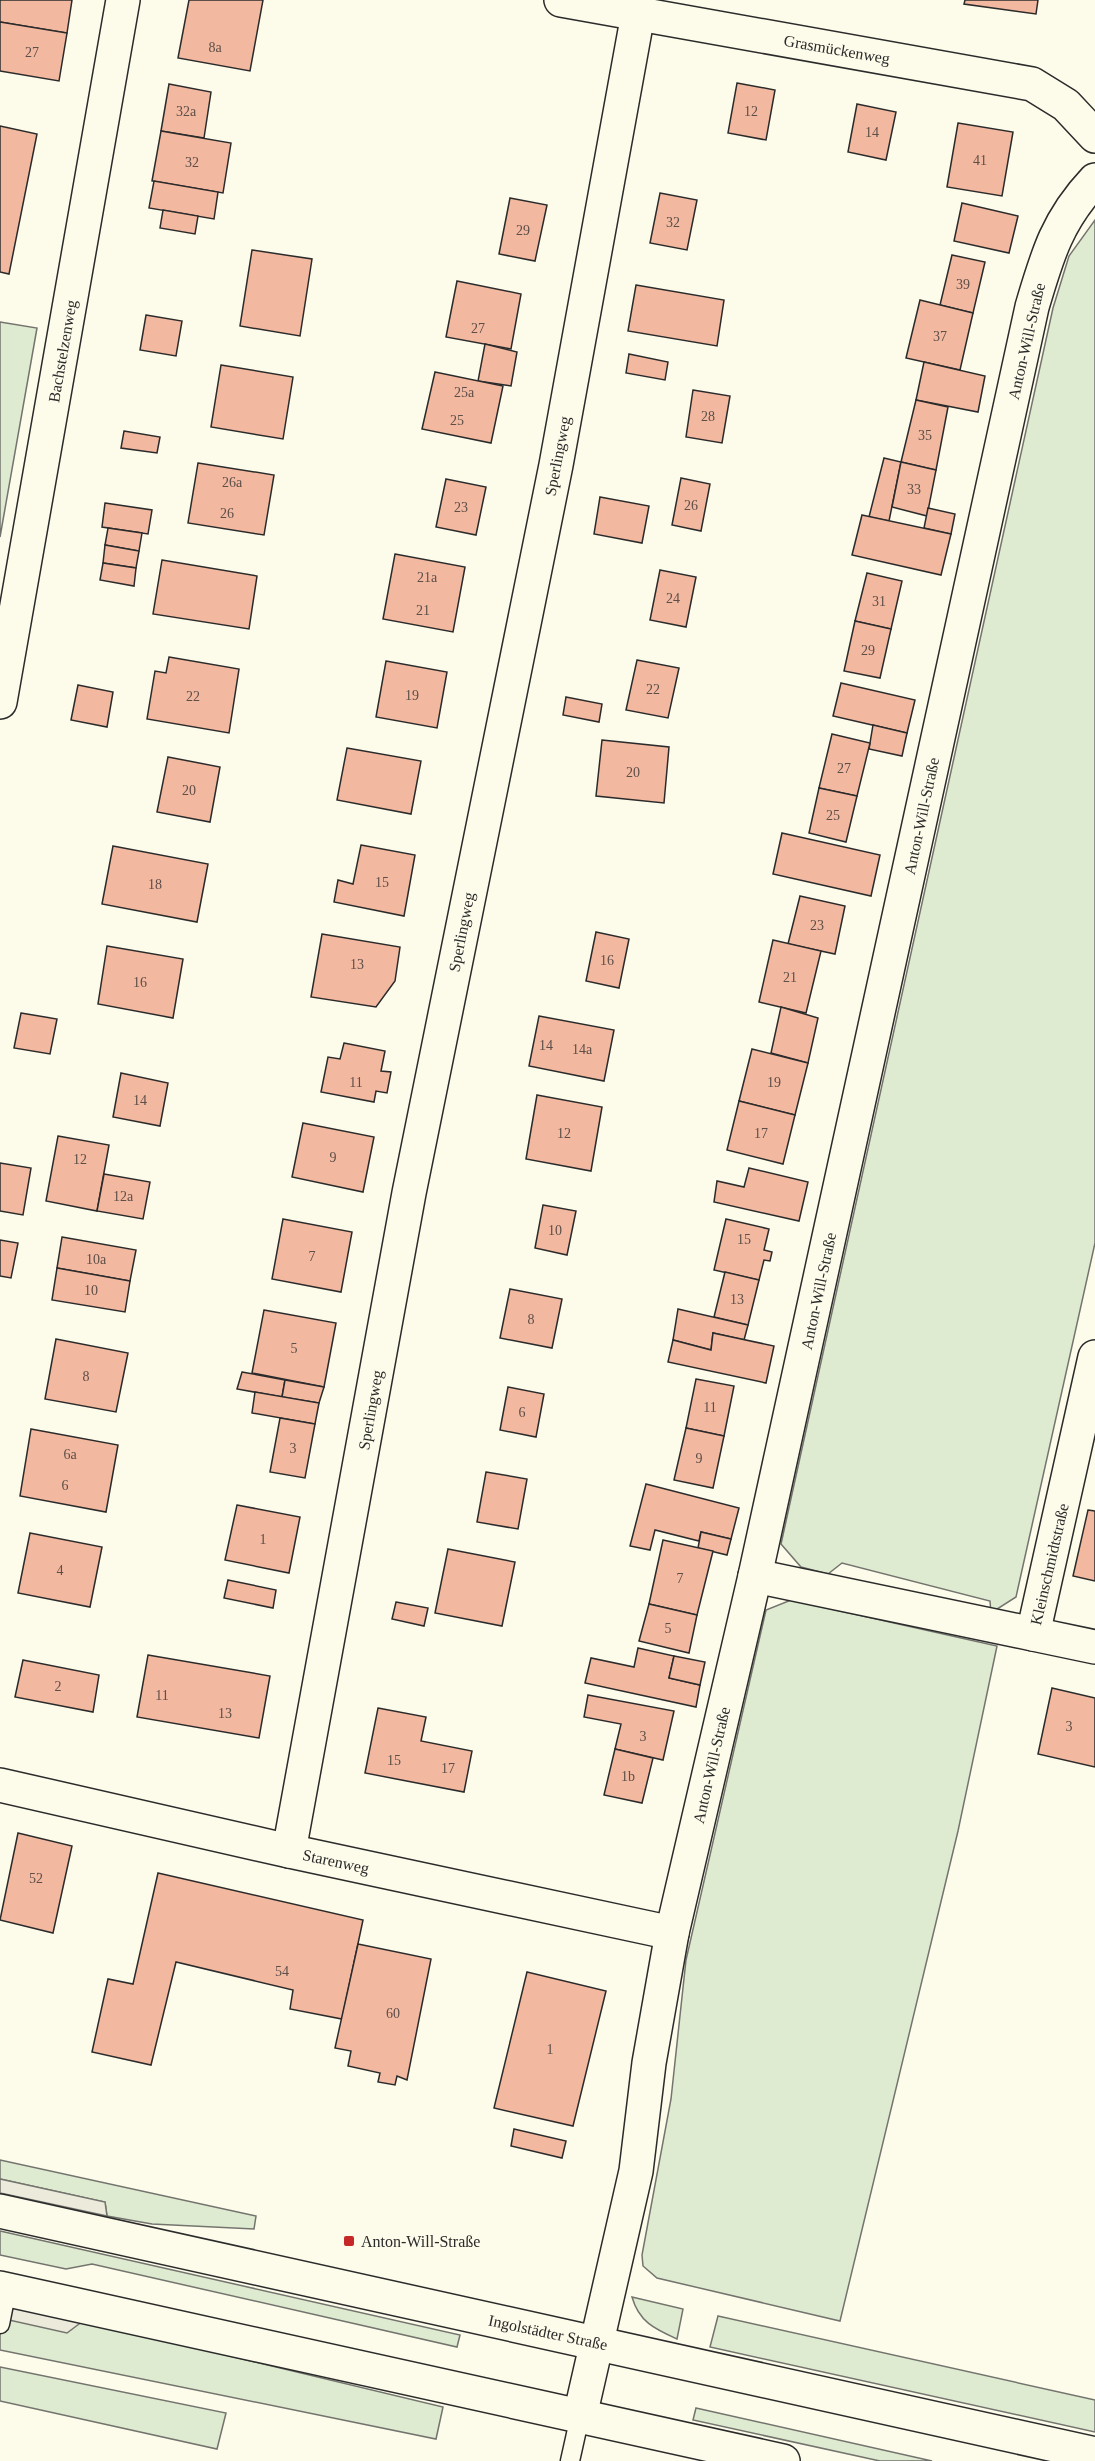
<svg xmlns="http://www.w3.org/2000/svg" width="1095" height="2461" font-family="'Times New Roman',serif">
<style>
.green{fill:#deebd1;stroke:#74746e;stroke-width:1.5}
.parking{fill:#eceadb;stroke:#74746e;stroke-width:1.5}
.building{fill:#f2b8a0;stroke:#2b2b2b;stroke-width:1.5}
.lines{fill:none;stroke-linecap:round;stroke-linejoin:round}
.lane-casing{stroke:#2b2b2b;stroke-width:21}
.street-casing{stroke:#2b2b2b;stroke-width:36}
.primary-casing{stroke:#2b2b2b;stroke-width:36}
.lane{stroke:#fdfbea;stroke-width:18}
.street{stroke:#fdfbea;stroke-width:33}
.primary{stroke:#fdfbea;stroke-width:33}
.poi-dot{fill:#c62828;stroke:#fdfbea;stroke-width:2}
.labels{text-anchor:middle;stroke-width:4.5;stroke-linejoin:round;paint-order:stroke}
.number-label{font-size:14px;fill:#5d4e48}
.street-label{font-size:16px;fill:#2b2b2b;stroke:#fdfbea}
.poi-label{font-size:16px;fill:#2b2b2b;stroke:#fdfbea;text-anchor:start}
</style>
<rect width="100%" height="100%" fill="#fdfbea"/>
<g class="green">
<polygon points="1095,220 1095,1243 1016,1597 991,1613 990,1601 842,1563 828,1574 801,1567 781,1544 1053,308 1069,256"/>
<polygon points="0,322 37,328 0,537"/>
<polygon points="791,1600 997,1646 958,1831 840,2321 657,2278 643,2266 642,2255 671,2099 686,1960 766,1610"/>
<polygon points="0,2160 256,2216 254,2229 152,2224 107,2216 105,2202 0,2179"/>
<polygon points="0,2231 460,2335 457,2347 92,2264 66,2269 0,2255"/>
<path d="M632 2297 683 2309 677 2339C655 2329 639 2322 632 2297Z"/>
<polygon points="718,2316 1095,2400 1095,2432 710,2347"/>
<polygon points="0,2318 83,2321 443,2407 436,2439 0,2350"/>
<polygon points="0,2367 226,2413 217,2449 0,2401"/>
<polygon points="696,2408 932,2461 880,2461 693,2420"/>
</g>
<g class="parking">
<polygon points="0,2179 105,2202 107,2216 0,2193"/>
<polygon points="0,2303 83,2321 67,2333 0,2318"/>
</g>
<g class="building">
<polygon points="0,0 72,0 67,33 0,22"/>
<polygon points="189,0 263,0 250,71 178,58"/>
<polygon points="965,0 1038,0 1036,14 964,4"/>
<polygon points="0,22 67,33 59,81 0,71"/>
<polygon points="737,83 775,90 766,140 728,133"/>
<polygon points="169,84 211,92 204,138 161,131"/>
<polygon points="857,104 896,112 886,160 848,152"/>
<polygon points="958,123 1013,132 1002,196 947,187"/>
<polygon points="0,126 37,134 9,274 0,272"/>
<polygon points="161,131 231,143 223,193 152,181"/>
<polygon points="154,181 218,192 214,219 149,208"/>
<polygon points="660,193 697,200 687,250 650,243"/>
<polygon points="510,198 547,205 535,261 499,254"/>
<polygon points="962,203 1018,216 1009,253 954,241"/>
<polygon points="163,210 198,216 195,234 160,228"/>
<polygon points="252,250 312,259 300,336 240,326"/>
<polygon points="952,255 985,262 973,313 940,305"/>
<polygon points="457,281 521,294 511,349 446,337"/>
<polygon points="636,285 724,300 717,346 628,331"/>
<polygon points="920,300 973,313 960,370 906,358"/>
<polygon points="146,315 182,321 176,356 140,350"/>
<polygon points="485,344 517,352 511,386 478,381"/>
<polygon points="629,354 668,362 665,380 626,373"/>
<polygon points="924,362 985,376 978,412 916,400"/>
<polygon points="221,365 293,377 283,439 211,427"/>
<polygon points="435,372 503,386 491,443 422,429"/>
<polygon points="693,390 730,396 722,443 686,437"/>
<polygon points="916,400 948,407 936,470 901,462"/>
<polygon points="124,431 160,437 157,453 121,448"/>
<polygon points="884,458 901,462 889,521 869,517"/>
<polygon points="901,462 936,470 927,516 892,507"/>
<polygon points="198,463 274,475 264,535 188,523"/>
<polygon points="681,478 710,484 701,531 672,525"/>
<polygon points="446,479 486,487 476,535 436,527"/>
<polygon points="600,497 649,506 642,543 594,534"/>
<polygon points="105,503 152,510 148,534 102,527"/>
<polygon points="928,508 955,514 951,534 924,528"/>
<polygon points="862,515 951,534 941,575 852,555"/>
<polygon points="108,528 142,533 139,551 105,545"/>
<polygon points="105,545 139,551 136,568 103,563"/>
<polygon points="395,554 465,567 453,632 383,619"/>
<polygon points="162,560 257,576 249,629 153,614"/>
<polygon points="103,563 136,568 134,586 100,580"/>
<polygon points="660,570 696,577 686,627 650,620"/>
<polygon points="867,573 902,581 891,629 855,621"/>
<polygon points="855,621 891,629 880,678 844,671"/>
<polygon points="169,657 239,669 229,733 147,719 155,671 166,673"/>
<polygon points="637,660 679,668 668,718 626,710"/>
<polygon points="386,661 447,672 437,728 376,717"/>
<polygon points="841,683 915,700 907,733 833,716"/>
<polygon points="78,685 113,692 107,727 71,720"/>
<polygon points="566,697 602,704 599,722 563,715"/>
<polygon points="873,725 907,733 902,756 869,749"/>
<polygon points="832,734 870,743 857,796 819,788"/>
<polygon points="602,740 669,747 664,803 596,796"/>
<polygon points="347,748 421,761 411,814 337,800"/>
<polygon points="168,757 220,767 210,822 157,812"/>
<polygon points="819,788 857,796 846,842 809,833"/>
<polygon points="782,833 880,855 871,896 773,874"/>
<polygon points="361,845 415,855 404,916 334,902 338,880 353,884"/>
<polygon points="113,846 208,864 197,922 102,904"/>
<polygon points="800,896 845,906 835,954 788,944"/>
<polygon points="596,932 629,939 619,988 586,981"/>
<polygon points="322,934 400,947 395,981 376,1007 311,997"/>
<polygon points="773,940 821,951 806,1013 759,1002"/>
<polygon points="107,946 183,959 173,1018 98,1004"/>
<polygon points="781,1007 818,1018 808,1063 771,1053"/>
<polygon points="21,1013 57,1019 50,1054 14,1048"/>
<polygon points="539,1016 614,1030 604,1081 529,1066"/>
<polygon points="344,1043 385,1051 381,1071 391,1072 387,1093 376,1091 374,1102 321,1092 328,1057 340,1059"/>
<polygon points="752,1049 808,1063 795,1115 739,1101"/>
<polygon points="121,1073 168,1083 160,1126 113,1117"/>
<polygon points="537,1095 602,1107 591,1171 526,1159"/>
<polygon points="739,1101 795,1115 783,1164 727,1150"/>
<polygon points="303,1123 374,1137 363,1192 292,1177"/>
<polygon points="58,1136 109,1145 97,1211 46,1201"/>
<polygon points="0,1163 31,1168 23,1215 0,1211"/>
<polygon points="749,1168 808,1182 799,1221 714,1202 717,1181 744,1187"/>
<polygon points="104,1174 150,1182 143,1219 97,1211"/>
<polygon points="543,1205 576,1211 567,1255 535,1248"/>
<polygon points="283,1219 352,1232 341,1292 272,1279"/>
<polygon points="726,1219 769,1229 764,1250 772,1252 770,1261 764,1260 759,1280 714,1270"/>
<polygon points="62,1237 136,1250 130,1281 57,1268"/>
<polygon points="0,1240 18,1243 11,1278 0,1276"/>
<polygon points="57,1268 130,1281 125,1312 52,1300"/>
<polygon points="725,1272 759,1280 748,1325 714,1317"/>
<polygon points="510,1289 562,1299 552,1348 500,1338"/>
<polygon points="678,1309 748,1325 744,1340 713,1333 711,1350 673,1340"/>
<polygon points="264,1310 336,1323 324,1387 252,1373"/>
<polygon points="713,1333 774,1346 766,1383 668,1362 673,1340 711,1350"/>
<polygon points="56,1339 128,1353 116,1412 45,1399"/>
<polygon points="242,1372 285,1380 282,1397 237,1389"/>
<polygon points="696,1379 734,1386 724,1436 686,1428"/>
<polygon points="285,1380 324,1387 319,1403 282,1397"/>
<polygon points="508,1387 544,1394 536,1437 500,1430"/>
<polygon points="255,1392 319,1403 315,1424 252,1413"/>
<polygon points="280,1418 315,1424 305,1478 270,1472"/>
<polygon points="686,1428 724,1436 713,1488 674,1480"/>
<polygon points="31,1429 118,1445 106,1512 20,1496"/>
<polygon points="486,1472 527,1479 518,1529 477,1522"/>
<polygon points="646,1484 739,1508 731,1539 701,1532 699,1541 655,1530 650,1550 630,1546"/>
<polygon points="237,1505 300,1517 289,1573 225,1560"/>
<polygon points="1088,1510 1095,1511 1095,1581 1073,1576"/>
<polygon points="701,1532 731,1539 727,1555 698,1548"/>
<polygon points="30,1533 102,1547 90,1607 18,1593"/>
<polygon points="663,1540 713,1551 697,1615 649,1604"/>
<polygon points="448,1549 515,1562 502,1626 435,1613"/>
<polygon points="228,1580 276,1590 273,1608 224,1598"/>
<polygon points="396,1602 428,1608 424,1626 392,1619"/>
<polygon points="649,1604 697,1615 689,1653 639,1641"/>
<polygon points="638,1648 674,1656 669,1678 700,1685 696,1707 585,1683 591,1658 634,1667"/>
<polygon points="148,1655 270,1676 259,1738 137,1717"/>
<polygon points="674,1656 705,1662 700,1685 669,1678"/>
<polygon points="23,1660 99,1675 93,1712 15,1697"/>
<polygon points="1052,1688 1095,1698 1095,1767 1038,1754"/>
<polygon points="588,1695 674,1711 663,1760 615,1749 621,1724 584,1717"/>
<polygon points="378,1708 426,1717 421,1741 472,1751 464,1792 365,1773"/>
<polygon points="615,1749 653,1758 642,1803 604,1795"/>
<polygon points="18,1833 72,1846 53,1933 0,1920"/>
<polygon points="158,1873 363,1920 342,2019 290,2009 293,1990 176,1962 151,2065 92,2052 108,1979 133,1984"/>
<polygon points="358,1944 431,1959 407,2080 397,2076 395,2085 378,2082 380,2073 348,2066 351,2051 335,2048"/>
<polygon points="527,1972 606,1991 573,2126 494,2108"/>
<polygon points="514,2129 566,2141 562,2158 511,2146"/>
</g>
<g class="lines">
<defs>
<g id="lane">
<polyline points="0,2324 7,2289"/>
<polyline points="570,2461 580,2416"/>
</g>
<g id="street">
<polyline points="561,0 1032,84 1066,105 1095,136"/>
<polyline points="0,702 123,0"/>
<polyline points="755,1576 1033,1634 1095,1357"/>
<polyline points="1033,1634 1095,1647"/>
<polyline points="0,1785 289,1851 672,1933"/>
<polyline points="289,1851 409,1193 556,465 638,14"/>
<path d="M580 2416 636 2171 649 2063 672 1933 755 1576 1032 307C1047 256 1057 220 1095 180"/>
</g>
<g id="primary">
<polyline points="0,2211 1095,2454"/>
<polyline points="0,2288 783,2461"/>
</g>
</defs>
<use href="#lane" class="lane-casing"/>
<use href="#street" class="street-casing"/>
<use href="#primary" class="primary-casing"/>
<use href="#lane" class="lane"/>
<use href="#street" class="street"/>
<use href="#primary" class="primary"/>
</g>
<rect class="poi-dot" x="343" y="2235" width="12" height="12" rx="3"/>
<g class="labels">
<g class="number-label">
<text x="215" y="52">8a</text>
<text x="32" y="57">27</text>
<text x="186" y="116">32a</text>
<text x="751" y="116">12</text>
<text x="872" y="137">14</text>
<text x="980" y="165">41</text>
<text x="192" y="167">32</text>
<text x="673" y="227">32</text>
<text x="523" y="235">29</text>
<text x="963" y="289">39</text>
<text x="478" y="333">27</text>
<text x="940" y="341">37</text>
<text x="464" y="397">25a</text>
<text x="708" y="421">28</text>
<text x="457" y="425">25</text>
<text x="925" y="440">35</text>
<text x="232" y="487">26a</text>
<text x="914" y="494">33</text>
<text x="691" y="510">26</text>
<text x="461" y="512">23</text>
<text x="227" y="518">26</text>
<text x="427" y="582">21a</text>
<text x="673" y="603">24</text>
<text x="879" y="606">31</text>
<text x="423" y="615">21</text>
<text x="868" y="655">29</text>
<text x="653" y="694">22</text>
<text x="412" y="700">19</text>
<text x="193" y="701">22</text>
<text x="844" y="773">27</text>
<text x="633" y="777">20</text>
<text x="189" y="795">20</text>
<text x="833" y="820">25</text>
<text x="382" y="887">15</text>
<text x="155" y="889">18</text>
<text x="817" y="930">23</text>
<text x="607" y="965">16</text>
<text x="357" y="969">13</text>
<text x="790" y="982">21</text>
<text x="140" y="987">16</text>
<text x="546" y="1050">14</text>
<text x="582" y="1054">14a</text>
<text x="356" y="1087">11</text>
<text x="774" y="1087">19</text>
<text x="140" y="1105">14</text>
<text x="564" y="1138">12</text>
<text x="761" y="1138">17</text>
<text x="333" y="1162">9</text>
<text x="80" y="1164">12</text>
<text x="123" y="1201">12a</text>
<text x="555" y="1235">10</text>
<text x="744" y="1244">15</text>
<text x="312" y="1261">7</text>
<text x="96" y="1264">10a</text>
<text x="91" y="1295">10</text>
<text x="737" y="1304">13</text>
<text x="531" y="1324">8</text>
<text x="294" y="1353">5</text>
<text x="86" y="1381">8</text>
<text x="710" y="1412">11</text>
<text x="522" y="1417">6</text>
<text x="293" y="1453">3</text>
<text x="70" y="1459">6a</text>
<text x="699" y="1463">9</text>
<text x="65" y="1490">6</text>
<text x="263" y="1544">1</text>
<text x="60" y="1575">4</text>
<text x="680" y="1583">7</text>
<text x="668" y="1633">5</text>
<text x="58" y="1691">2</text>
<text x="162" y="1700">11</text>
<text x="225" y="1718">13</text>
<text x="1069" y="1731">3</text>
<text x="643" y="1741">3</text>
<text x="394" y="1765">15</text>
<text x="448" y="1773">17</text>
<text x="628" y="1781">1b</text>
<text x="36" y="1883">52</text>
<text x="282" y="1976">54</text>
<text x="393" y="2018">60</text>
<text x="550" y="2054">1</text>
</g>
<g class="street-label">
<text transform="translate(837 49) rotate(10)" y="6">Grasmückenweg</text>
<text transform="translate(1026 341) rotate(-77)" y="6">Anton-Will-Straße</text>
<text transform="translate(62 351) rotate(-80)" y="6">Bachstelzenweg</text>
<text transform="translate(557 456) rotate(-79)" y="6">Sperlingweg</text>
<text transform="translate(921 816) rotate(-78)" y="6">Anton-Will-Straße</text>
<text transform="translate(461 932) rotate(-79)" y="6">Sperlingweg</text>
<text transform="translate(818 1291) rotate(-78)" y="6">Anton-Will-Straße</text>
<text transform="translate(370 1410) rotate(-80)" y="6">Sperlingweg</text>
<text transform="translate(1049 1564) rotate(-77)" y="6">Kleinschmidtstraße</text>
<text transform="translate(711 1765) rotate(-77)" y="6">Anton-Will-Straße</text>
<text transform="translate(336 1861) rotate(12)" y="6">Starenweg</text>
<text transform="translate(548 2332) rotate(12)" y="6">Ingolstädter Straße</text>
</g>
<g class="poi-label">
<text x="361" y="2247">Anton-Will-Straße</text>
</g>
</g>
</svg>
